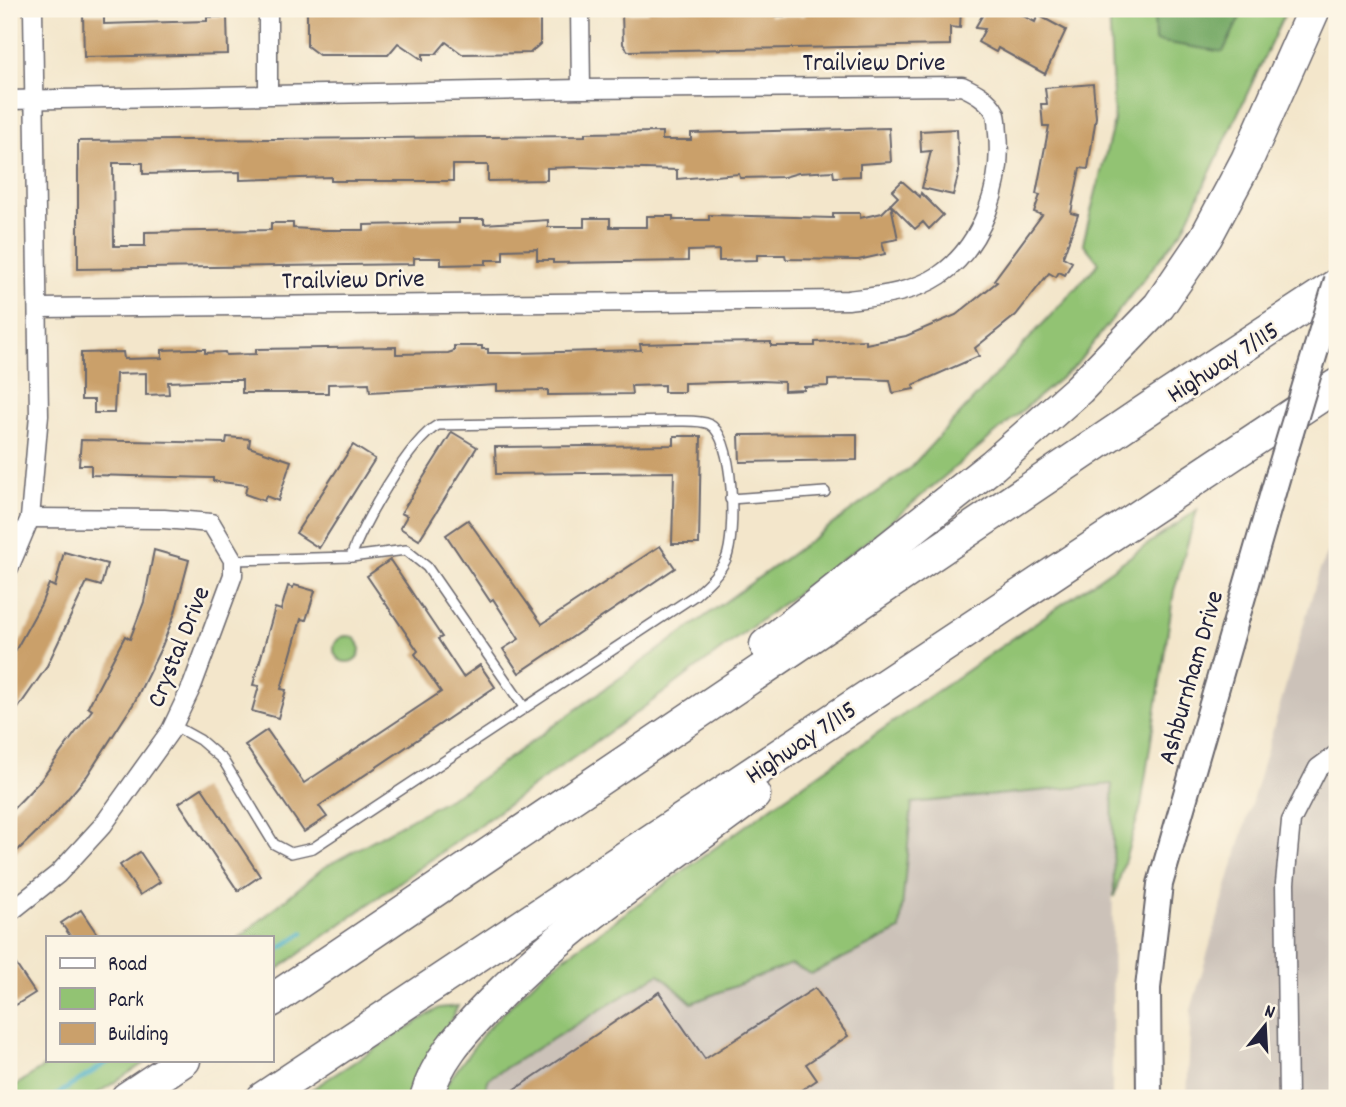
<svg xmlns="http://www.w3.org/2000/svg" width="1346" height="1107" font-family="Dekko,sans-serif">
<style>
.industrial{fill:#ccc2b9}
.green{fill:#92c373;stroke:#5a7257;stroke-width:2}
.forest{fill:#75a965;stroke:#4c6650;stroke-width:2}
.lines{fill:none;stroke-linecap:round;stroke-linejoin:round}
.stream{stroke:#42acc2;stroke-width:5}
.building{fill:#caa06b}
.service-casing{stroke:#6b676d;stroke-width:12}
.minor-casing{stroke:#6b676d;stroke-width:21}
.secondary-casing{stroke:#6b676d;stroke-width:28}
.motorway-casing{stroke:#6b676d;stroke-width:35}
.service{stroke:#fff;stroke-width:9}
.minor{stroke:#fff;stroke-width:18}
.secondary{stroke:#fff;stroke-width:24}
.motorway{stroke:#fff;stroke-width:32}
.secondary-bridge-casing{stroke:#6b676d;stroke-width:28;stroke-linecap:butt}
.secondary-bridge{stroke:#fff;stroke-width:24}
.labels{text-anchor:middle;stroke-width:5;stroke-linejoin:round;paint-order:stroke}
.street-label{font-size:26px;fill:#22223b;stroke:#fcf5e5}
</style>
<rect width="100%" height="100%" fill="#fcf5e5"/>
<filter id="ink" filterUnits="userSpaceOnUse"><feTurbulence type="fractalNoise" baseFrequency=".0143" numOctaves="2"/><feDisplacementMap in="SourceGraphic" scale="14" xChannelSelector="R" yChannelSelector="G"/><feConvolveMatrix kernelMatrix="1 2 1 2 8 2 1 2 1" color-interpolation-filters="sRGB"/></filter>
<filter id="wash" filterUnits="userSpaceOnUse"><feTurbulence type="fractalNoise" baseFrequency=".00686" numOctaves="4" result="noise"/><feDisplacementMap in="SourceGraphic" scale="28" xChannelSelector="R" yChannelSelector="G"/><feGaussianBlur stdDeviation="1.57" result="paint"/><feColorMatrix in="noise" values="0 0 0 0 0 0 0 0 0 0 0 0 0 0 0 0 0 1.4 0 .05"/><feComposite in="paint" operator="in"/></filter>
<g filter="url(#wash)">
<rect width="100%" height="100%" fill="#f3e6cb"/>
<g class="industrial">
<polygon points="1337,531 1337,1098 1187,1098 1191,1010 1319,572"/>
<polygon points="1113,783 1112,1098 482,1098 489,1078 660,974 692,1003 791,964 911,803"/>
</g>
<g class="green">
<polygon points="1109,9 1154,9 1156,41 1223,51 1244,9 1287,9 1184,228 1076,365 874,536 643,708 271,974 271,937 240,937 323,868 469,787 909,469 1099,263 1083,243 1114,121"/>
<polygon points="1197,510 1174,591 1141,806 1114,897 1112,784 912,803 900,930 811,974 791,964 692,1003 659,974 489,1078 482,1098 443,1098 445,1086 487,1029 543,973 774,805"/>
<circle cx="347" cy="649" r="13"/>
<polygon points="458,1006 411,1098 298,1098 439,1008"/>
<polygon points="54,1060 149,1060 90,1098 9,1098 9,1090"/>
</g>
<polygon class="forest" points="1154,9 1244,9 1223,52 1155,41"/>
<g class="lines">
<g class="stream">
<polyline points="271,954 303,933"/>
<polyline points="52,1098 111,1060"/>
</g>
</g>
<g id="blocks">
<g class="building">
<polygon points="540,9 540,44 530,53 462,54 446,42 436,54 423,54 423,60 398,43 388,55 319,55 307,46 307,11"/>
<polygon points="648,9 769,9 769,16 805,16 805,9 961,9 960,28 950,27 950,45 628,51 623,44 622,13 648,13"/>
<polygon points="986,9 1010,9 1035,22 1038,15 1066,30 1045,74 998,48 996,52 978,42 985,29 975,28"/>
<polygon points="83,14 104,14 104,24 207,21 207,17 227,17 228,54 84,57"/>
<polygon points="1093,84 1096,117 1088,169 1080,168 1071,213 1078,215 1063,257 1072,262 1065,275 1059,272 1056,277 1049,273 1016,315 975,348 979,356 913,385 914,389 893,393 890,380 856,379 828,380 828,386 804,387 804,390 784,391 784,382 761,381 684,383 684,392 664,392 664,385 631,386 632,394 548,395 548,390 497,391 497,385 370,392 369,383 328,384 328,393 242,393 242,380 220,380 168,382 169,394 146,395 146,373 116,374 114,413 94,413 94,400 81,400 81,353 123,352 124,359 162,358 162,350 190,349 205,349 205,353 225,352 226,355 256,354 256,349 396,347 396,354 448,353 454,351 454,346 482,346 482,349 488,349 488,353 519,353 641,350 640,344 683,343 771,342 771,346 815,346 815,342 866,340 866,344 906,336 956,315 997,282 994,280 1042,215 1034,212 1040,195 1036,194 1049,126 1043,126 1041,104 1047,104 1045,88"/>
<polygon points="889,128 891,162 860,164 860,176 834,177 833,171 798,173 784,177 740,178 739,174 677,179 677,170 578,167 547,168 547,180 488,181 488,165 453,165 453,181 331,181 331,177 240,180 240,172 143,174 143,163 113,163 114,246 145,246 145,232 271,230 271,223 293,223 293,228 324,230 364,230 364,225 459,223 459,219 484,219 484,224 548,220 548,227 584,227 584,218 610,218 610,227 647,227 647,216 673,216 673,220 709,220 709,215 833,218 833,213 860,213 860,218 882,213 898,197 892,191 902,181 920,197 921,193 943,215 929,229 923,222 915,229 891,205 898,239 882,242 885,254 858,260 786,259 785,255 757,255 757,260 719,261 719,250 688,251 688,261 553,263 553,260 537,260 537,249 503,250 503,260 486,260 486,264 441,265 441,258 414,258 414,264 78,269 78,141 585,136 585,133 662,132 662,140 691,140 691,133"/>
<polygon points="957,129 959,172 953,195 922,188 931,151 921,152 920,131"/>
<polygon points="452,432 477,447 419,540 400,528 407,516 401,513"/>
<polygon points="857,434 857,460 740,462 739,435"/>
<polygon points="674,436 701,436 699,544 672,544 674,472 496,474 495,447 674,445"/>
<polygon points="227,437 250,439 249,447 291,461 278,501 266,496 264,501 245,494 247,485 213,481 213,478 91,475 91,465 79,465 81,440 226,443"/>
<polygon points="353,445 375,459 319,548 296,533"/>
<polygon points="468,520 542,624 660,546 675,568 519,673 503,649 519,639 493,599 490,601 446,535"/>
<polygon points="154,550 189,560 175,613 162,646 134,703 87,776 55,814 9,859 9,813 40,781 92,710 88,707 125,636 130,639 144,602"/>
<polygon points="64,552 107,564 101,586 87,582 46,668 9,721 9,662 41,604 49,584 55,587"/>
<polygon points="390,560 442,637 438,639 463,677 480,665 495,687 319,806 327,817 304,832 245,745 267,730 304,783 441,692 415,654 418,651 367,576"/>
<polygon points="294,585 315,591 306,620 301,619 281,689 286,690 278,718 252,711 259,686 253,685 275,608 281,610 288,586 293,588"/>
<polygon points="202,788 260,876 238,891 179,803"/>
<polygon points="140,852 160,882 140,895 120,865"/>
<polygon points="81,910 99,937 71,937 61,923"/>
<polygon points="9,954 35,993 16,1005 9,995"/>
<polygon points="815,988 848,1036 806,1064 817,1080 790,1098 502,1098 659,992 705,1059"/>
</g>
</g>
</g>
<g filter="url(#ink)">
<use href="#blocks" fill-opacity="0" stroke="#6b676d" stroke-width="2"/>
<g class="lines">
<defs>
<g id="service">
<polyline points="730,499 825,492"/>
<polyline points="233,560 351,557 406,550 427,567 524,707"/>
<path d="M173 725 200 740 223 760 274 844 291 853 313 848 694 596C706 585 719 574 726 559 736 536 735 437 709 424 701 420 685 421 676 421L438 425C410 440 361 526 351 557"/>
</g>
<g id="minor">
<polyline points="268,9 268,94"/>
<polyline points="580,9 581,89"/>
<path d="M9 100 581 89 962 86C975 92 988 99 995 112 998 118 997 127 998 133 1003 184 983 245 940 275 913 293 879 296 848 300L39 308"/>
<polyline points="9,568 30,518 39,415 33,9"/>
<polyline points="9,913 58,874 103,825 171,730 192,686 233,575 233,560 211,523 164,519 30,518"/>
<polyline points="1288,1098 1285,883 1291,821 1318,768 1337,754"/>
</g>
<polyline id="secondary" points="1149,1098 1148,988 1160,884 1279,472"/>
<g id="motorway">
<polyline points="766,645 993,465 1079,389 1159,306 1206,237 1247,160 1314,9"/>
<polyline points="271,1001 1160,401 1337,285"/>
<polyline points="127,1098 184,1060"/>
<polyline points="263,1098 1337,385"/>
<path d="M426 1098C437 1060 460 1035 487 1007 568 922 662 865 754 795"/>
</g>
</defs>
<use href="#service" class="service-casing"/>
<use href="#minor" class="minor-casing"/>
<use href="#secondary" class="secondary-casing"/>
<use href="#motorway" class="motorway-casing"/>
<use href="#service" class="service"/>
<use href="#minor" class="minor"/>
<use href="#secondary" class="secondary"/>
<use href="#motorway" class="motorway"/>
<defs>
<polyline id="secondary-bridge" points="1279,472 1337,280"/>
</defs>
<use href="#secondary-bridge" class="secondary-bridge-casing"/>
<use href="#secondary-bridge" class="secondary-bridge"/>
</g>
</g>
<g class="labels">
<g class="street-label">
<text x="874" y="70">Trailview Drive</text>
<text transform="translate(353 278) rotate(-1)" y="9">Trailview Drive</text>
<text transform="translate(1222 361) rotate(-33)" y="9">Highway 7/115</text>
<text transform="translate(177 646) rotate(-68)" y="9">Crystal Drive</text>
<text transform="translate(1189 677) rotate(-74)" y="9">Ashburnham Drive</text>
<text transform="translate(800 741) rotate(-34)" y="9">Highway 7/115</text>
</g>
</g>
<rect width="1346" height="1107" fill="none" stroke="#fcf5e5" stroke-width="35"/>
<rect x="46" y="936" width="228" height="126" fill="#fcf5e5" stroke="#a5a1a1" stroke-width="2"/>
<rect x="60" y="958" width="35" height="10" fill="#ffffff" stroke="#a5a1a1" stroke-width="2"/>
<text x="108" y="970" font-size="21" fill="#22223b">Road</text>
<rect x="60" y="988" width="35" height="21" fill="#92c373" stroke="#a5a1a1" stroke-width="2"/>
<text x="108" y="1006" font-size="21" fill="#22223b">Park</text>
<rect x="60" y="1023" width="35" height="21" fill="#caa06b" stroke="#a5a1a1" stroke-width="2"/>
<text x="108" y="1040" font-size="21" fill="#22223b">Building</text>
<g transform="translate(1265 1026) rotate(18)" stroke="#fcf5e5" stroke-width="5" paint-order="stroke">
<path d="M0-5L12 26L0 18L-12 26Z" fill="#22223b"/>
<text y="-10" font-size="19" font-weight="bold" text-anchor="middle" fill="#22223b">N</text>
</g>
</svg>
